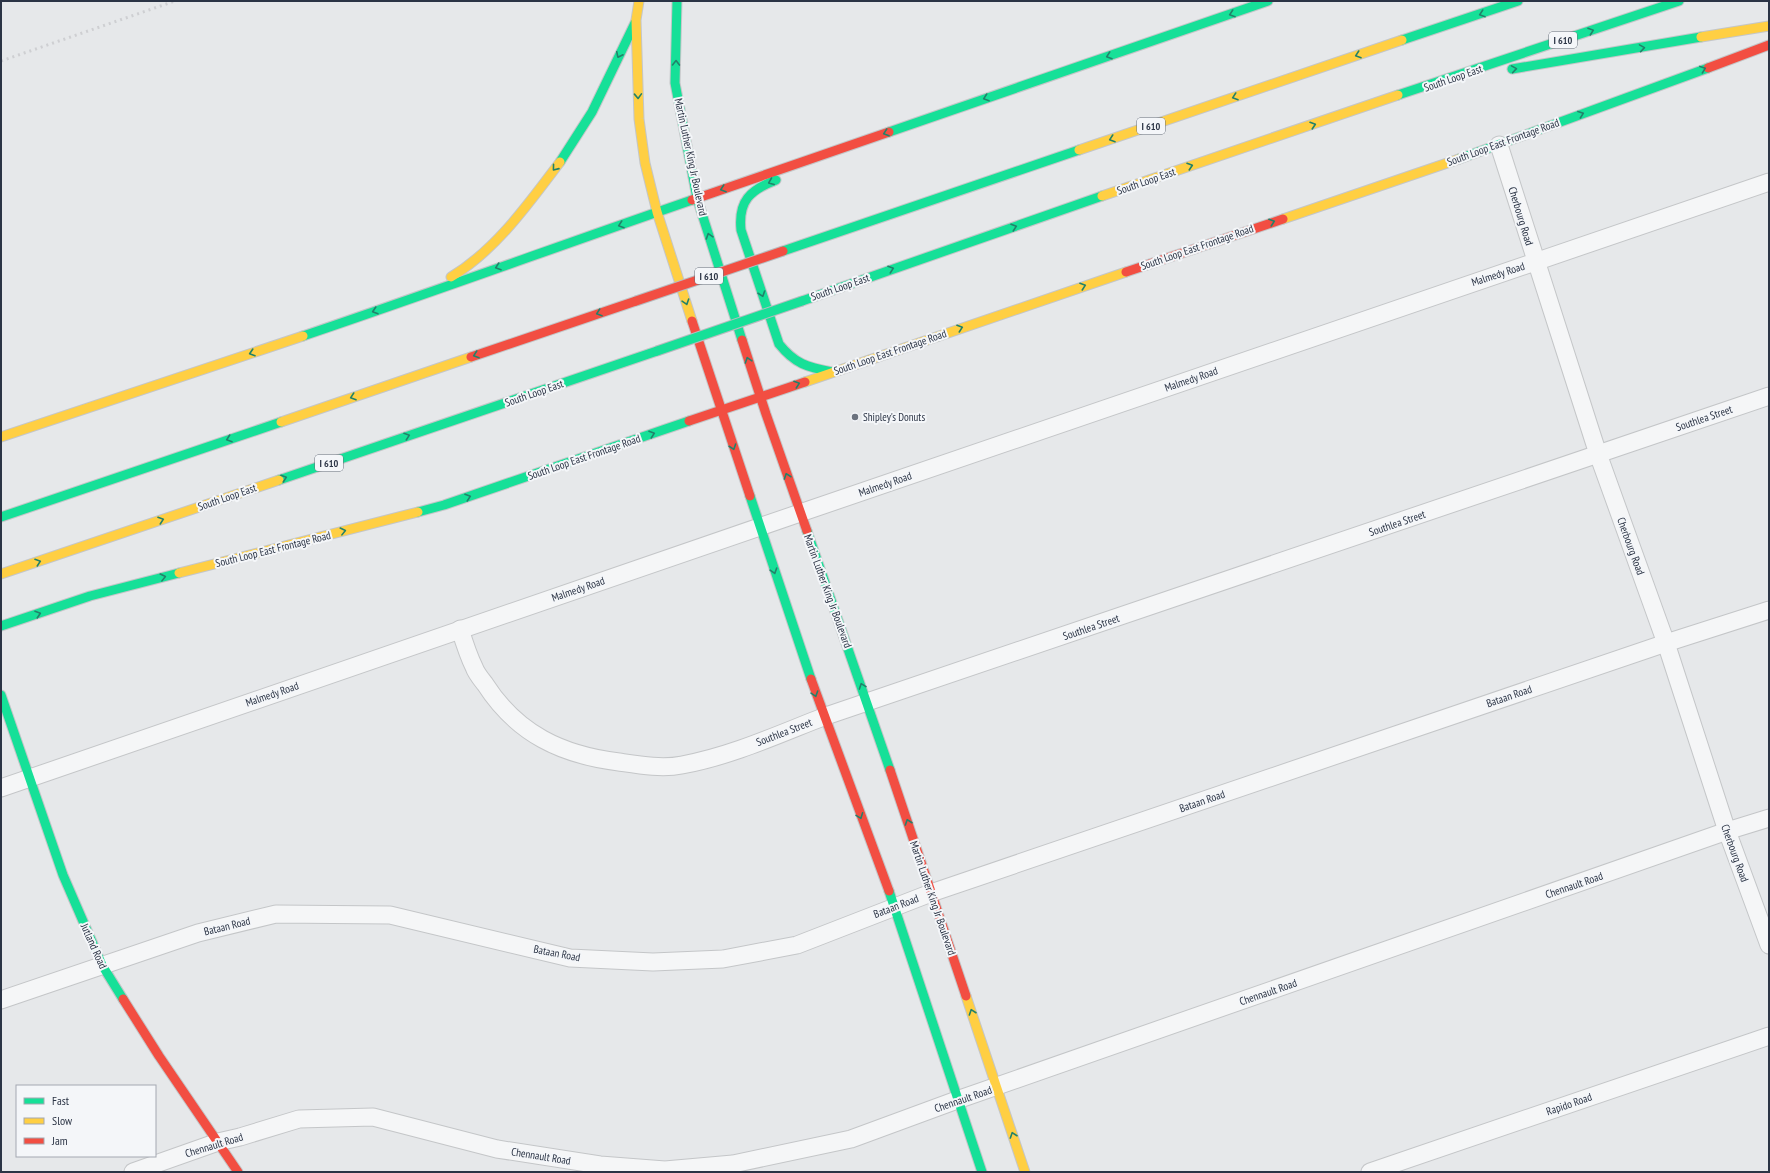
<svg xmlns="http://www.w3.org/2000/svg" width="1770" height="1173" font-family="'PT Sans Narrow',sans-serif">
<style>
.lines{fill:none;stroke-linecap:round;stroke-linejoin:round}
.street-casing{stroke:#c4c6c8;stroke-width:19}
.fast-casing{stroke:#c4c6c8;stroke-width:11}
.slow-casing{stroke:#c4c6c8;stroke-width:11}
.jam-casing{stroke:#c4c6c8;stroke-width:11}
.street{stroke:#f5f6f7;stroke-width:17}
.fast{stroke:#16e098;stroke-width:9}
.slow{stroke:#ffcf43;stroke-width:9}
.jam{stroke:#f24e42;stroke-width:9}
.rail{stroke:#cecfd2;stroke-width:3;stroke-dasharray:2 4;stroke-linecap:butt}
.fast-bridge-casing{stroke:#b8bbbf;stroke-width:11;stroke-linecap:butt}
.jam-bridge-casing{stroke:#b8bbbf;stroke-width:11;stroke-linecap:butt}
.fast-bridge{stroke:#16e098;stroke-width:9}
.jam-bridge{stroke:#f24e42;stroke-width:9}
.oneway{stroke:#22816a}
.poi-dot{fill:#6c737f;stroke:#f4f6f9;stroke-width:1.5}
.labels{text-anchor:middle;stroke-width:4;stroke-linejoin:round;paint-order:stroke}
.shield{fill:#f4f6f9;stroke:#676e7b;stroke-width:1}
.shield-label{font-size:10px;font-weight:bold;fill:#2b3445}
.street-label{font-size:11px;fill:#2b3445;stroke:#f4f6f9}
.poi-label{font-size:11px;fill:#2b3445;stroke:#f4f6f9;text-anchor:start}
</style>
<rect width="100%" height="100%" fill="#e6e8ea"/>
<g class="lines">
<defs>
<g id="street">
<polyline points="1499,145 1598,454 1666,643 1727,831 1769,945"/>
<path d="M460 629C464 642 468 655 474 667 476 673 481 679 485 684 517 734 562 755 619 762 639 765 662 769 682 765 731 756 777 735 823 717L1769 396"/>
<polyline points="1,788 800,513 1769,182"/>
<polyline points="1,1000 198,933 276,914 390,915 570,958 653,962 723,959 797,945 931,893 1666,643 1769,610"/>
<polyline points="133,1172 218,1142 240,1137 299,1119 373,1117 497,1149 600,1165 665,1170 733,1164 851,1139 957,1100 1727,831 1769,818"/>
<polyline points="1370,1172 1769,1036"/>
</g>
<g id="fast">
<polyline points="677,1 675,83 697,198 742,340"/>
<polyline points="1402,40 1518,1"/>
<polyline points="1512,69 1701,37"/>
<polyline points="1398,95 1679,1"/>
<polyline points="889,132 1268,1"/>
<polyline points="1459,159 1708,68"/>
<polyline points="560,162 592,112 635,23"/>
<path d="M776 180C750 190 738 201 741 230L779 344C795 364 807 367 832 372"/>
<polyline points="783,251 1079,150"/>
<polyline points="802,301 1102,196"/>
<path d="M303 336C433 292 562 245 692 200"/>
<polyline points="279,480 657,351"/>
<polyline points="750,496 811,679"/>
<polyline points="418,512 444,505 689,421"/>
<polyline points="1,517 281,422"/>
<polyline points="807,531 890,770"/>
<polyline points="1,626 90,596 179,573"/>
<polyline points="1,695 63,875 102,965 123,999"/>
<polyline points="889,891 982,1172"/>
</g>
<g id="slow">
<polyline points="639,1 636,20 639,119 645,163 657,212 692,321"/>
<polyline points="1701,37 1769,26"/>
<polyline points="1079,150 1402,40"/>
<polyline points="1102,196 1398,95"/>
<polyline points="1283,219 1459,159"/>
<path d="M451 277C496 250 529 203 560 162"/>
<polyline points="805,382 1126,272"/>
<polyline points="281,422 471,357"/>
<polyline points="1,437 303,336"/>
<polyline points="179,573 418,512"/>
<polyline points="1,574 279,480"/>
<polyline points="966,996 1025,1172"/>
</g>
<g id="jam">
<polyline points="1708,68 1769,45"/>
<polyline points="692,200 889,132"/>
<polyline points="1126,272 1283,219"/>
<polyline points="692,321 750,496"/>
<polyline points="742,340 766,414 807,531"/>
<polyline points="471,357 636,301"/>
<polyline points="689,421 805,382"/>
<polyline points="811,679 889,891"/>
<polyline points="890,770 966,996"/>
<polyline points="123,999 159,1056 238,1172"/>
</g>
</defs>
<use href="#street" class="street-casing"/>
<use href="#fast" class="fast-casing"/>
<use href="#slow" class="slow-casing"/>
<use href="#jam" class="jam-casing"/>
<use href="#street" class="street"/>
<use href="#fast" class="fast"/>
<use href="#slow" class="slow"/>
<use href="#jam" class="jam"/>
<polyline class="rail" points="1,61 175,1"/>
<defs>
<polyline id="fast-bridge" points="657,351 802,301"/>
<polyline id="jam-bridge" points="636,301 783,251"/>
</defs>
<use href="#fast-bridge" class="fast-bridge-casing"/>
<use href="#jam-bridge" class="jam-bridge-casing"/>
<use href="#fast-bridge" class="fast-bridge"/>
<use href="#jam-bridge" class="jam-bridge"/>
</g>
<defs><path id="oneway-chevron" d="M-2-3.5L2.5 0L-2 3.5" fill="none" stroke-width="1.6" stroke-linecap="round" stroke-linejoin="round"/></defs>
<g class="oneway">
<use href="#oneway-chevron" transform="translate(1232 14) rotate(161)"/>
<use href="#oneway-chevron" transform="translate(1482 14) rotate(161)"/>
<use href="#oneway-chevron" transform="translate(1591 31) rotate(-19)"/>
<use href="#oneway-chevron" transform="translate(1642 48) rotate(-9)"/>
<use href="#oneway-chevron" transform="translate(619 55) rotate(116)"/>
<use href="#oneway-chevron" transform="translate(1358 55) rotate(161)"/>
<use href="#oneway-chevron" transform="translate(1109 56) rotate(161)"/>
<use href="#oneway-chevron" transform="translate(676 63) rotate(-89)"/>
<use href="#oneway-chevron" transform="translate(1514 69) rotate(-9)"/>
<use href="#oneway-chevron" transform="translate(1703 69) rotate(-20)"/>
<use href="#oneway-chevron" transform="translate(638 96) rotate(88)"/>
<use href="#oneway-chevron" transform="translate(1235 97) rotate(161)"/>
<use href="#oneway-chevron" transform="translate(986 98) rotate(161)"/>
<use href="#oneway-chevron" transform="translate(1581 114) rotate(-20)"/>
<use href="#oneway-chevron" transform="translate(1313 125) rotate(-18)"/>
<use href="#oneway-chevron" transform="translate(886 133) rotate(161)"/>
<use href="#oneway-chevron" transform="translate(1112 139) rotate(161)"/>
<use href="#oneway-chevron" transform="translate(1190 166) rotate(-18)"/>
<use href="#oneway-chevron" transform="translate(555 168) rotate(129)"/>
<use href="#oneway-chevron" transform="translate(771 182) rotate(158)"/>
<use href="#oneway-chevron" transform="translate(723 189) rotate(161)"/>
<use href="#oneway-chevron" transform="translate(1272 222) rotate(-19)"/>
<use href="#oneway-chevron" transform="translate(621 225) rotate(161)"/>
<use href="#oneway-chevron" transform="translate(1014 227) rotate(-19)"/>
<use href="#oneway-chevron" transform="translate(709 236) rotate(-108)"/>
<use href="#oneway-chevron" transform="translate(498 267) rotate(161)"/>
<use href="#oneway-chevron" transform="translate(891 269) rotate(-19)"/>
<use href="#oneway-chevron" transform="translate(1083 286) rotate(-19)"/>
<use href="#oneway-chevron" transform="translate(762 294) rotate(71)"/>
<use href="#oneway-chevron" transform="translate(686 302) rotate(72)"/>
<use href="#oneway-chevron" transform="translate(375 311) rotate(162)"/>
<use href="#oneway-chevron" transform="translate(599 313) rotate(161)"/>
<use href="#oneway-chevron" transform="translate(960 328) rotate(-19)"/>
<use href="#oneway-chevron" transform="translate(252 353) rotate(162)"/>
<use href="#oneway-chevron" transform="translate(476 355) rotate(161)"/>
<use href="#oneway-chevron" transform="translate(748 360) rotate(-108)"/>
<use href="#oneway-chevron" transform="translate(797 384) rotate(-19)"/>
<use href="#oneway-chevron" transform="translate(353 397) rotate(161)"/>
<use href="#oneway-chevron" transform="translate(652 434) rotate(-19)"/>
<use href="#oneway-chevron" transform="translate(407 436) rotate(-19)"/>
<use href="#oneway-chevron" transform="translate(229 439) rotate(161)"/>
<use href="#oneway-chevron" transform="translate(733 447) rotate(71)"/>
<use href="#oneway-chevron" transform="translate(787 476) rotate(-109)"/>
<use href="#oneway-chevron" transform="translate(284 478) rotate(-19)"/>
<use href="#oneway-chevron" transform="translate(468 497) rotate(-19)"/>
<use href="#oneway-chevron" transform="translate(161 520) rotate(-19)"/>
<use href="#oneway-chevron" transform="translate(343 531) rotate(-14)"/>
<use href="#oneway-chevron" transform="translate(38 562) rotate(-19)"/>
<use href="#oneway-chevron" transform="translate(774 571) rotate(72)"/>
<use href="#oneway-chevron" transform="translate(163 577) rotate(-14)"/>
<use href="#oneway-chevron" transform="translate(38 614) rotate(-18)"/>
<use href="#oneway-chevron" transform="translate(862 686) rotate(-110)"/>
<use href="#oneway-chevron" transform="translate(815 694) rotate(72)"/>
<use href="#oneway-chevron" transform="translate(860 816) rotate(69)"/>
<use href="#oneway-chevron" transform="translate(908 822) rotate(-109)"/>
<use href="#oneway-chevron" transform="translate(972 1012) rotate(-109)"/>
<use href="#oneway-chevron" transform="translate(1013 1135) rotate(-109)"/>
</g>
<circle class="poi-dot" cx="855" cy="417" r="4"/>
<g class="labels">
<g class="shield">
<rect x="1549" y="32" width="28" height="16" rx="3"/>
<rect x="1137" y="118" width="28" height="16" rx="3"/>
<rect x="695" y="268" width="28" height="16" rx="3"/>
<rect x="315" y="455" width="28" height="16" rx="3"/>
</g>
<g class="shield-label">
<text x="1563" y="44">I 610</text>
<text x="1151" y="130">I 610</text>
<text x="709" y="280">I 610</text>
<text x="329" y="467">I 610</text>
</g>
<g class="street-label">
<text transform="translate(1453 78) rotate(-19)" y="4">South Loop East</text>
<text transform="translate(1503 142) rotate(-20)" y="4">South Loop East Frontage Road</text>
<text transform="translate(691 157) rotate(78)" y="4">Martin Luther King Jr Boulevard</text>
<text transform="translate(1146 181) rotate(-19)" y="4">South Loop East</text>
<text transform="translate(1521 216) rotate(73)" y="4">Cherbourg Road</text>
<text transform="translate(1197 247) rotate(-19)" y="4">South Loop East Frontage Road</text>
<text transform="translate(1498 274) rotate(-18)" y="4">Malmedy Road</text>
<text transform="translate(840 287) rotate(-19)" y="4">South Loop East</text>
<text transform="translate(890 352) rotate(-19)" y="4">South Loop East Frontage Road</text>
<text transform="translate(1191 379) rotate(-19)" y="4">Malmedy Road</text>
<text transform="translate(534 393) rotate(-19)" y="4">South Loop East</text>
<text transform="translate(1704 418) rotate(-19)" y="4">Southlea Street</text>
<text transform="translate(584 457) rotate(-19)" y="4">South Loop East Frontage Road</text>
<text transform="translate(885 484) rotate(-19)" y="4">Malmedy Road</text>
<text transform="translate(227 497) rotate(-19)" y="4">South Loop East</text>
<text transform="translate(1397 523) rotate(-19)" y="4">Southlea Street</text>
<text transform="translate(1631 546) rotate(70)" y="4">Cherbourg Road</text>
<text transform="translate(273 549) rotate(-14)" y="4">South Loop East Frontage Road</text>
<text transform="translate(578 589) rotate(-19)" y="4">Malmedy Road</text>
<text transform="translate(828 591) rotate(70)" y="4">Martin Luther King Jr Boulevard</text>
<text transform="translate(1091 627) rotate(-19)" y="4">Southlea Street</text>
<text transform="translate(272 694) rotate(-19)" y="4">Malmedy Road</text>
<text transform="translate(1509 696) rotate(-19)" y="4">Bataan Road</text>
<text transform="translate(784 732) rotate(-21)" y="4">Southlea Street</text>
<text transform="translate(1202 801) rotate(-19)" y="4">Bataan Road</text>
<text transform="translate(1735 853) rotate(70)" y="4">Cherbourg Road</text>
<text transform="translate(1574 885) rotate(-19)" y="4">Chennault Road</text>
<text transform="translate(933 898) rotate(71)" y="4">Martin Luther King Jr Boulevard</text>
<text transform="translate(896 906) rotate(-21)" y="4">Bataan Road</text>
<text transform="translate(227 926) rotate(-14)" y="4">Bataan Road</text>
<text transform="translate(94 946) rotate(66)" y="4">Jutland Road</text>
<text transform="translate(557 953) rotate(11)" y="4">Bataan Road</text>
<text transform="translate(1268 992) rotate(-19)" y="4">Chennault Road</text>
<text transform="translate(963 1099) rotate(-19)" y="4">Chennault Road</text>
<text transform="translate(1569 1104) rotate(-19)" y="4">Rapido Road</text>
<text transform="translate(214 1145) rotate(-17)" y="4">Chennault Road</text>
<text transform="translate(541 1156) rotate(9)" y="4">Chennault Road</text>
</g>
<g class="poi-label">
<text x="863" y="421">Shipley's Donuts</text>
</g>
</g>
<rect width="1770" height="1173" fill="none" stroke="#2b3445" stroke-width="4"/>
<rect x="16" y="1085" width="140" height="72" fill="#f4f6f9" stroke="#a4a8b1"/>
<rect x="24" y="1098" width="20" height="6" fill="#16e098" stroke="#a4a8b1"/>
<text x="52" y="1105" font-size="12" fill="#2b3445">Fast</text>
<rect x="24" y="1118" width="20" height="6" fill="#ffcf43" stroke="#a4a8b1"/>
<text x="52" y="1125" font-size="12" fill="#2b3445">Slow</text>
<rect x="24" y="1138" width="20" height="6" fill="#f24e42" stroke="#a4a8b1"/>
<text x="52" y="1145" font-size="12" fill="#2b3445">Jam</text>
</svg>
